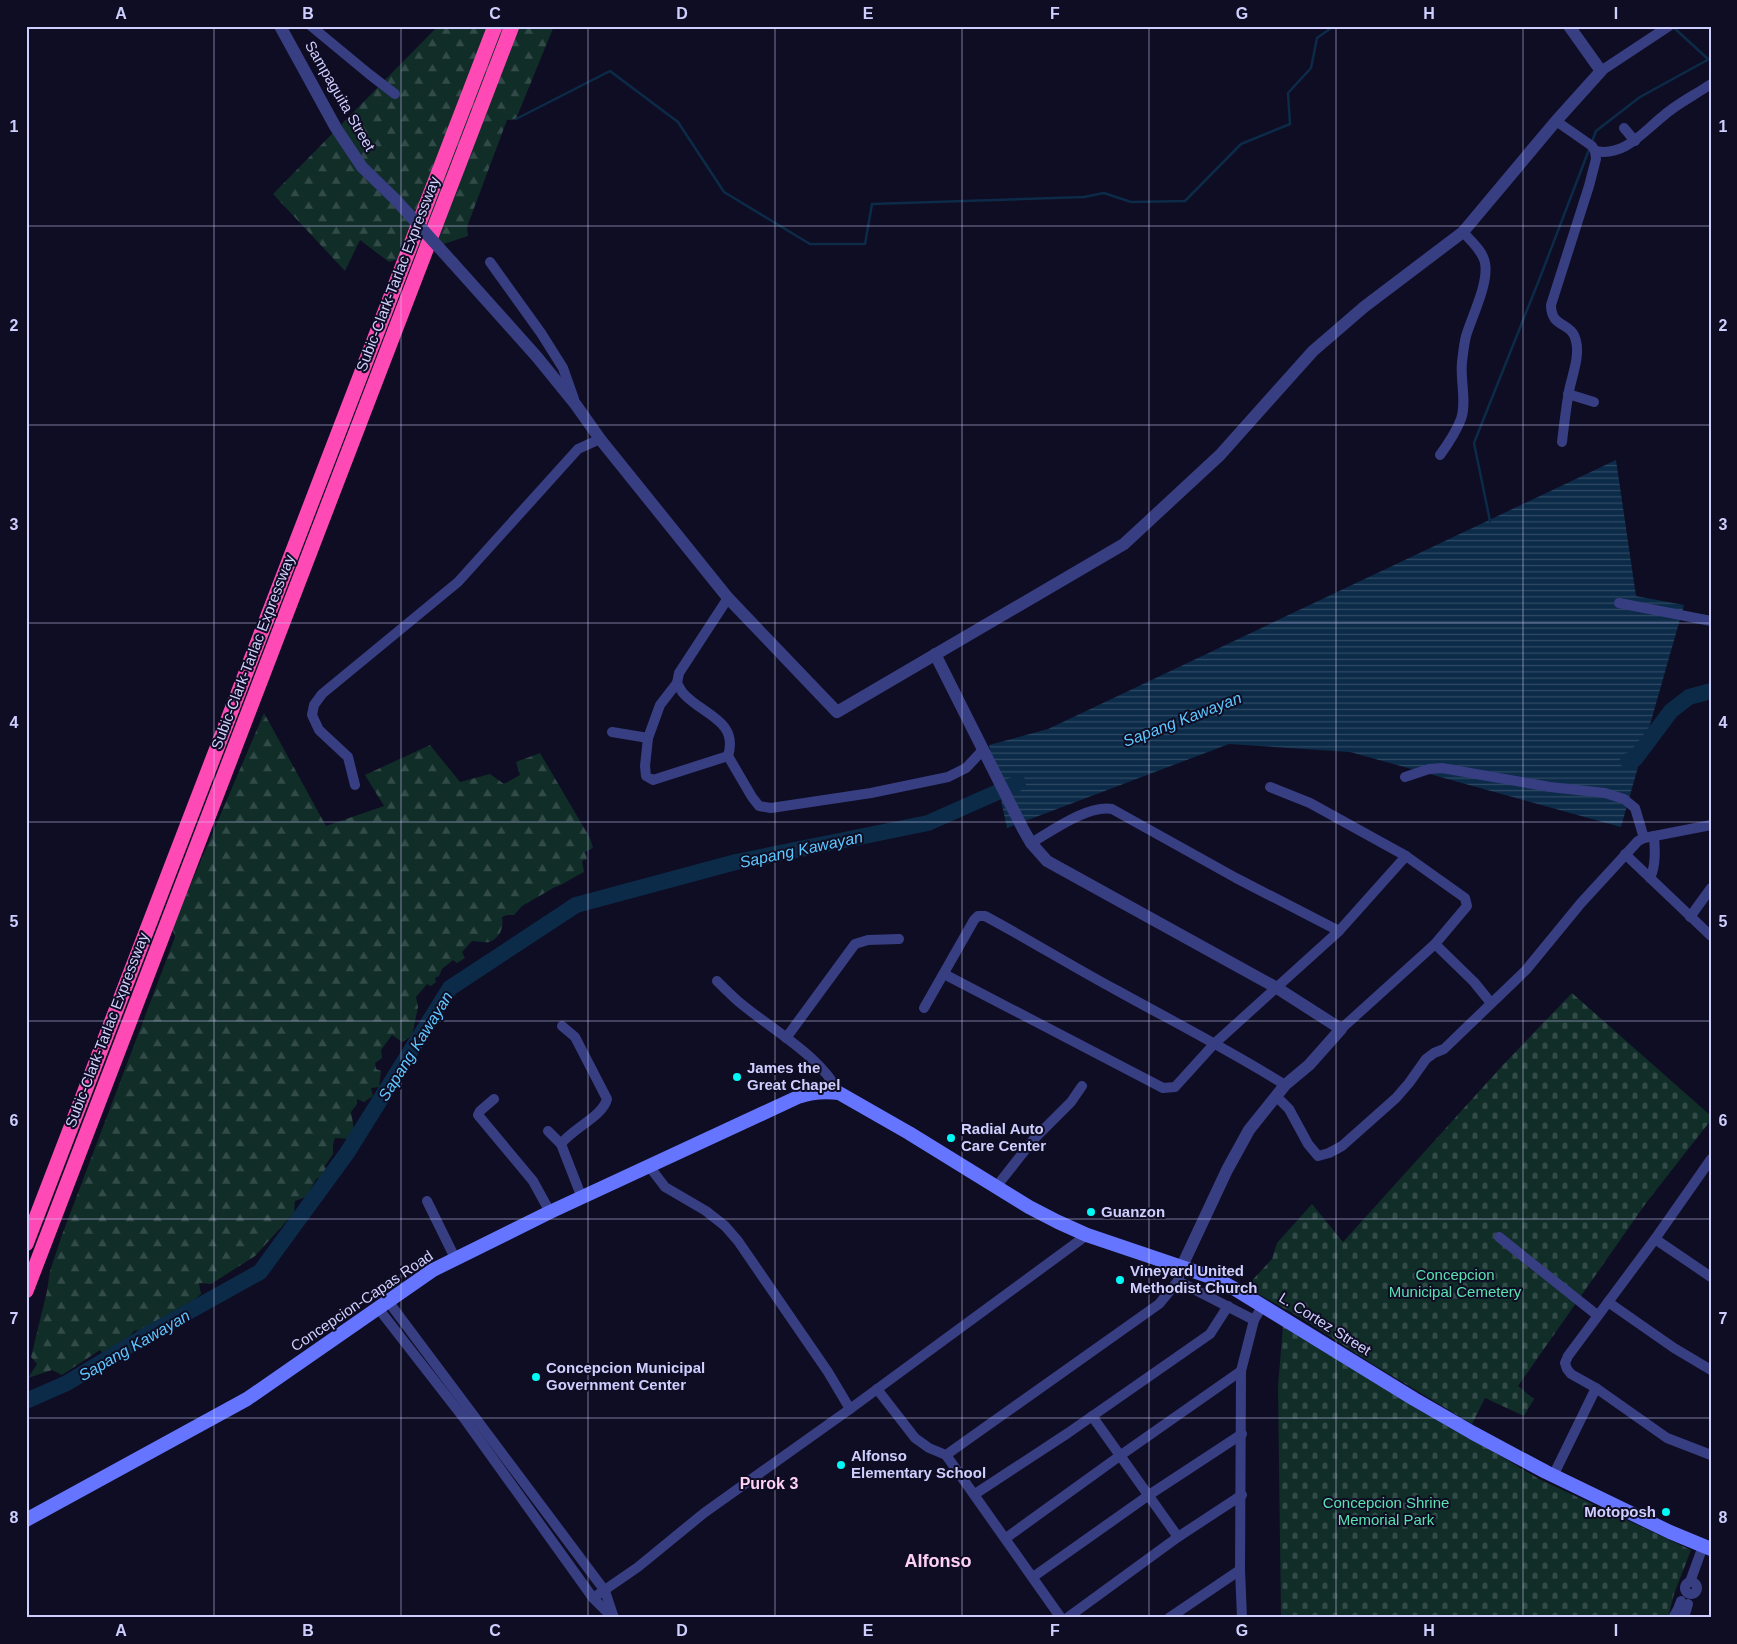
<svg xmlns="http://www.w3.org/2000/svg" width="1737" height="1644" font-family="Arial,sans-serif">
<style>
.forest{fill:url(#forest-firs)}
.cemetery{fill:url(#cemetery-stones)}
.water{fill:url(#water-rules)}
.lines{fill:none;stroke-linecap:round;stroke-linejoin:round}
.stream{stroke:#0c2b48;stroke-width:2.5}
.river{stroke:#0c2b48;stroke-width:16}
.minor{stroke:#383e82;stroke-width:10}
.tertiary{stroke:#383e82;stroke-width:12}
.secondary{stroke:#6675ff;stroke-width:14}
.motorway{stroke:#ff4ab6;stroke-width:15}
.tertiary-bridge{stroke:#383e82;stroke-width:12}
.grid{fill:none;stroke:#cfcfff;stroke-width:1;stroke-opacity:0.55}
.poi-dot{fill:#00faf5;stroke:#0f0d23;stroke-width:2}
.labels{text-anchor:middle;stroke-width:4;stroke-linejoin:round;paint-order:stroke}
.street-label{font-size:15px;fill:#cfcfff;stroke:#0f0d23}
.poi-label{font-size:15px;font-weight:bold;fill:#cfcfff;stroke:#0f0d23;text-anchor:start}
.park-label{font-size:15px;fill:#5ae1af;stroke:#0f0d23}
.water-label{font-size:16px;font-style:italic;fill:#5dc7ff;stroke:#0f0d23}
.neighbourhood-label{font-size:16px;font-weight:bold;fill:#ffd1f4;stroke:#0f0d23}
.quarter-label{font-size:18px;font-weight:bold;fill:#ffd1f4;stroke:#0f0d23}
.neatline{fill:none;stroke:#cfcfff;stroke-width:2}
.grid-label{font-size:16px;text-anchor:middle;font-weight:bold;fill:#cfcfff}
</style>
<defs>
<pattern id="forest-firs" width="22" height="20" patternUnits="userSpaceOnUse" patternTransform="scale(1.25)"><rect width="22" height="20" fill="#102d28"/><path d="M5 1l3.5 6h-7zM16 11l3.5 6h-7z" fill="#324a48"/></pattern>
<pattern id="cemetery-stones" width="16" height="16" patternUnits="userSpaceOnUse" patternTransform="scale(1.25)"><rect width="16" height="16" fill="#102d28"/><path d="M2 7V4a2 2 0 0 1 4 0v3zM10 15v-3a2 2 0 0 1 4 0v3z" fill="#324a48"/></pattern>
<pattern id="water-rules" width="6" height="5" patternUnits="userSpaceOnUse" patternTransform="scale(1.25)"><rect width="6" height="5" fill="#0c2b48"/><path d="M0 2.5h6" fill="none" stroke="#2e4963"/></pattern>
</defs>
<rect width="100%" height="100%" fill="#0f0d23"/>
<g class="forest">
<polygon points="438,26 554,26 516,119 507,120 467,227 468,236 389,262 360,240 345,271 273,194"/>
<path d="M264 713 326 826 384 806 365 775 430 745 460 782 490 774 504 784 520 775 516 762 540 753 590 838 593 848 585 852 587 859 582 861 584 872C577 875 561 886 555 887L522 906 514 915H507L502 917C504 927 500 938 489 942 485 943 477 941 472 941L462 952 465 958 457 963 453 960 442 969 439 976 435 978 436 982 431 986 427 984 416 997 418 1007 412 1036 402 1042 392 1035 381 1050 382 1058 375 1063 376 1069 381 1071 379 1087 371 1088 373 1096 364 1102 357 1099V1104L351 1112 355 1135 353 1139 335 1138 333 1145V1154L325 1166 328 1174 324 1180 317 1178 306 1197 295 1201 294 1213 255 1256 211 1284 199 1283 201 1294 185 1308 173 1313V1317L168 1320 166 1317 159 1319 155 1327 134 1331 130 1336 104 1355 100 1350 62 1375 52 1370 28 1378 37 1364 31 1357 47 1291 50 1271 62 1235 175 937 172 928Z"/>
</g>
<g class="cemetery">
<polygon points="1572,993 1711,1116 1711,1120 1646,1203 1518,1386 1534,1399 1524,1416 1485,1398 1472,1424 1374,1365 1301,1318 1246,1287 1272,1259 1277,1243 1312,1204 1343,1242 1502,1066"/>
<polygon points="1283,1326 1539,1479 1691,1550 1674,1594 1668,1618 1281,1618 1278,1386"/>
</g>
<polygon class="water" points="1616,460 1636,596 1684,605 1621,827 1350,752 1229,744 1007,828 989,745 1048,729"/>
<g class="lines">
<g class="stream">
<polyline points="1672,26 1708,59"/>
<polyline points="516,119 610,71 678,122 724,192 810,244 865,244 872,204 1084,197 1104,193 1131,202 1185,201 1241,144 1290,124 1288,93 1311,68 1317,38 1334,26"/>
<polyline points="1592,142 1596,131 1640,97 1711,58"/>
<polyline points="1490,521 1474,443 1541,275 1590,147"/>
</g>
<g class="river">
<polyline points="1628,761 1635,759 1671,711 1689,697 1711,691"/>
<polyline points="26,1401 67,1383 143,1337 260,1272 347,1153 450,988 576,905 736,862 928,823 1018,783"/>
</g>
<g class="minor">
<polyline points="311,26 369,74 395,94"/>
<polyline points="1601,71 1669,26"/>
<path d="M1556 121 1592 146 1595 151 1596 159 1589 186 1551 305C1551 329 1572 321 1576 341 1580 356 1572 376 1569 391 1566 408 1564 425 1562 442"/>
<polyline points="1624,128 1635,141"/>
<path d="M1595 151C1624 157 1642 133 1662 117 1676 104 1695 95 1711 84"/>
<polyline points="490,262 541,333 563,368 574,399"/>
<polyline points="1568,394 1594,402"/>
<path d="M1440 455C1448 444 1456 432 1461 419 1467 402 1460 380 1462 362 1463 354 1464 344 1466 336 1472 316 1489 283 1485 263 1483 251 1470 240 1463 232"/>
<polyline points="1619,603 1711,621"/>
<path d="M612 732 648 738 645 766 646 776 653 780 728 756C739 720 702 715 683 693 681 691 679 686 677 683L679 673 728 598"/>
<polyline points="648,738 660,705 677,683"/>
<polyline points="728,756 752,797 759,806 771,808 871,793 948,777 966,768 982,751"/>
<polyline points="1405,777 1429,769 1442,768 1550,787 1605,793 1624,799 1635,808 1644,838"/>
<polyline points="355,785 348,757 319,730 312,715 314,705 322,694 458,582 578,449 600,439"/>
<polyline points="1270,787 1310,803 1406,856 1465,898 1467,906 1435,944 1341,1029"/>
<path d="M1031 843C1052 831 1087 805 1112 809L1236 878 1339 931"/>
<polyline points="1625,854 1711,936"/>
<path d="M1650 878C1656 866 1655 850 1654 836"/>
<polyline points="1690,917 1711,888"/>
<polyline points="1435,944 1474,982 1491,1003"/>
<polyline points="944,974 1163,1088 1175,1087 1214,1044 1339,931 1406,856"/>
<path d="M717 981C724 988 732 996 739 1002 771 1029 821 1056 839 1093"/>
<path d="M924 1008 974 920 978 916H985C1030 940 1073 967 1118 991 1174 1022 1231 1051 1285 1085"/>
<path d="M562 1026 575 1037 607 1099C603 1116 572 1129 561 1144L582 1198"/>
<polyline points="786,1038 855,944 868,940 899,939"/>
<polyline points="1276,1096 1289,1109 1308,1144 1318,1156 1329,1153 1342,1146 1396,1098 1409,1083 1426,1059 1434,1053 1444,1049 1526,970 1581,903 1638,841 1644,838 1711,825"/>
<polyline points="494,1099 480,1111 478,1115 533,1181 550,1212"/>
<polyline points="548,1131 561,1144"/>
<polyline points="1711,1159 1655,1239 1568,1356 1565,1363 1567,1369 1571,1374 1596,1388 1667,1438 1711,1455"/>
<polyline points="649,1166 665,1187 706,1211 725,1226 738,1241 828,1372 850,1409"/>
<polyline points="996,1187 1033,1140 1071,1102 1082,1086"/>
<polyline points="427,1201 455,1258"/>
<polyline points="1499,1237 1597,1315"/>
<polyline points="1655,1239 1711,1277"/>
<polyline points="1178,1281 1254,1320"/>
<polyline points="388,1301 605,1591 614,1618"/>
<polyline points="1608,1302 1674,1348 1711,1370"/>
<polyline points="378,1308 466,1421 593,1598 613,1618"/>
<polyline points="877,1389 915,1438 929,1448 946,1455 1061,1618"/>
<polyline points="1092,1416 1178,1537"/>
<polyline points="946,1455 1159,1304 1178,1281 1182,1266"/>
<polyline points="1553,1476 1596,1388"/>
<polyline points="975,1494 1068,1433 1210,1334 1228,1306"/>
<polyline points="1006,1538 1121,1455 1241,1371"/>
<polyline points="1033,1577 1149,1495 1242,1434"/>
<circle cx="1691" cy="1588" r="6"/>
<polyline points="1690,1582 1703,1546"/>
<polyline points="593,1598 638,1567 704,1513 850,1409 1087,1235"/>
<polyline points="1067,1618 1178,1537 1242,1495"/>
<polyline points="1169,1618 1240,1570"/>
<polyline points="1242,1618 1240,1570 1241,1371 1254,1320 1263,1305"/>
<polyline points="1673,1618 1678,1609 1681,1601"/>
<polyline points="1684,1618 1688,1604"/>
</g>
<g class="tertiary">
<polyline points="280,26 336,128 362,167 396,200"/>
<polyline points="452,262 537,357 576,405 600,439 728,598 837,712 1124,544 1220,455 1313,351 1364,307 1463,232 1556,121 1601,71 1569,26"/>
<polyline points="935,654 1023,829 1031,843 1047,861 1277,988 1341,1029 1309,1065 1285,1085 1249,1130 1227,1170 1182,1266"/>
</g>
<path class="secondary" d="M26 1520 247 1399 433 1270 550 1212 798 1097C812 1092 824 1091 839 1093L909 1133 1029 1207 1058 1222 1087 1235 1217 1279 1235 1289 1414 1399 1473 1433 1546 1472 1670 1532 1711 1549"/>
<g class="motorway">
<polyline points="26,1244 495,26"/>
<polyline points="26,1291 512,26"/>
</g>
<polyline class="tertiary-bridge" points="396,200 452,262"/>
</g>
<path class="grid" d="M214 26V1618M401 26V1618M588 26V1618M775 26V1618M962 26V1618M1149 26V1618M1336 26V1618M1523 26V1618M26 226H1711M26 425H1711M26 623H1711M26 822H1711M26 1021H1711M26 1219H1711M26 1418H1711"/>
<g class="poi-dot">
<circle cx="737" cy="1077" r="5"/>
<circle cx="951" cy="1138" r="5"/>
<circle cx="1091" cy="1212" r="5"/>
<circle cx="1120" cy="1280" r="5"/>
<circle cx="536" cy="1377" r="5"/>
<circle cx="841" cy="1465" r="5"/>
<circle cx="1666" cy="1512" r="5"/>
</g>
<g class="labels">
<g class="street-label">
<text transform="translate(340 96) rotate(60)" y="5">Sampaguita Street</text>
<text transform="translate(398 274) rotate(-69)" y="5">Subic-Clark-Tarlac Expressway</text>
<text transform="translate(253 652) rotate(-69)" y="5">Subic-Clark-Tarlac Expressway</text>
<text transform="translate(107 1030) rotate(-69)" y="5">Subic-Clark-Tarlac Expressway</text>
<text transform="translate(362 1301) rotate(-34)" y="5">Concepcion-Capas Road</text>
<text transform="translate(1325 1324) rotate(32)" y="5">L. Cortez Street</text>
</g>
<g class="poi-label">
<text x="747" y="1073">James the<tspan x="747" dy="17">Great Chapel</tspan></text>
<text x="961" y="1134">Radial Auto<tspan x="961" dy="17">Care Center</tspan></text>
<text x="1101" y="1217">Guanzon</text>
<text x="1130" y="1276">Vineyard United<tspan x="1130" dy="17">Methodist Church</tspan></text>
<text x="546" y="1373">Concepcion Municipal<tspan x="546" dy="17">Government Center</tspan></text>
<text x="851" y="1461">Alfonso<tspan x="851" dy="17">Elementary School</tspan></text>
<text x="1656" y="1517" text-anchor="end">Motoposh</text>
</g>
<g class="park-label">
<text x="1455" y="1280">Concepcion<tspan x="1455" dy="17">Municipal Cemetery</tspan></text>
<text x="1386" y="1508">Concepcion Shrine<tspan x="1386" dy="17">Memorial Park</tspan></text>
</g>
<g class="water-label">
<text transform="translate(1182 719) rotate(-21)" y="6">Sapang Kawayan</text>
<text transform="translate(801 849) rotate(-12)" y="6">Sapang Kawayan</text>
<text transform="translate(415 1046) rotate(-58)" y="6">Sapang Kawayan</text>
<text transform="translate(134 1345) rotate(-30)" y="6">Sapang Kawayan</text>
</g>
<g class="neighbourhood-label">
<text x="769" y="1489">Purok 3</text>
</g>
<g class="quarter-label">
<text x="938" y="1567">Alfonso</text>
</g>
</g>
<rect width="1737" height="1644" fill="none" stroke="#0f0d23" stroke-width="55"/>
<rect x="28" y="28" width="1682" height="1588" class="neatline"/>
<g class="grid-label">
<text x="121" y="19">A</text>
<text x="308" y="19">B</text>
<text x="495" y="19">C</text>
<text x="682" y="19">D</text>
<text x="868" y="19">E</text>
<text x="1055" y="19">F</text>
<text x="1242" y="19">G</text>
<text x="1429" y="19">H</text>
<text x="1616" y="19">I</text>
<text x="14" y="132">1</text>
<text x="1723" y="132">1</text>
<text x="14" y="331">2</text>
<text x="1723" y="331">2</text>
<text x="14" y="530">3</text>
<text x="1723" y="530">3</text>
<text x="14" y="728">4</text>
<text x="1723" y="728">4</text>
<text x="14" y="927">5</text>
<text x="1723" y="927">5</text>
<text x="14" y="1126">6</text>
<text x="1723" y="1126">6</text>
<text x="14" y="1324">7</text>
<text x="1723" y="1324">7</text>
<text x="14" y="1523">8</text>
<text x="1723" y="1523">8</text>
<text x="121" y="1636">A</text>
<text x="308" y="1636">B</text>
<text x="495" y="1636">C</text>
<text x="682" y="1636">D</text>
<text x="868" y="1636">E</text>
<text x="1055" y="1636">F</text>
<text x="1242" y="1636">G</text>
<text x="1429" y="1636">H</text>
<text x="1616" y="1636">I</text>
</g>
</svg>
